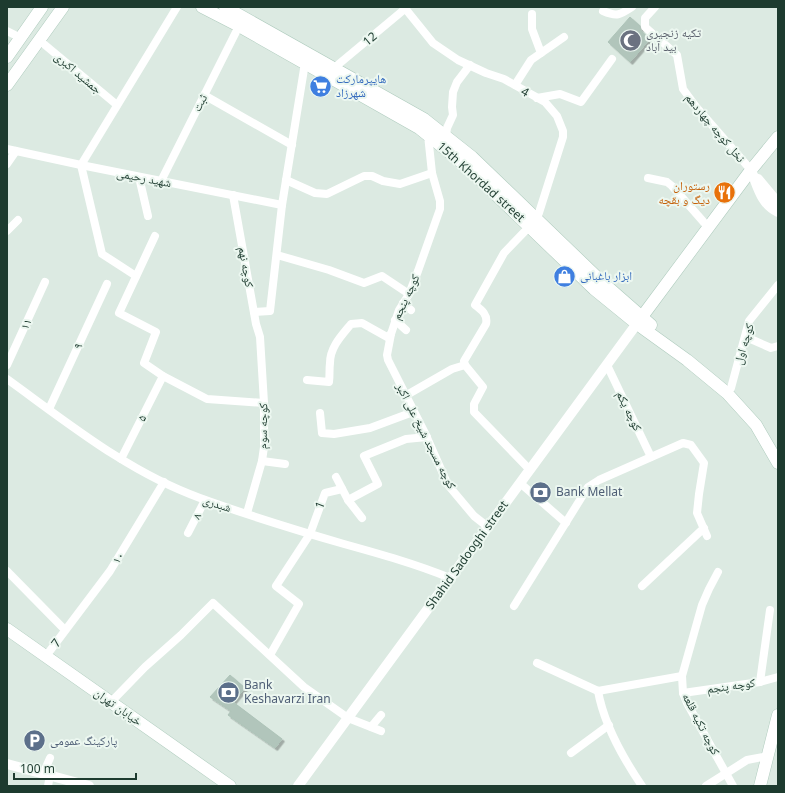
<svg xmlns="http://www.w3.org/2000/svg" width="785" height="793" font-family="'Noto Sans','Noto Naskh Arabic',sans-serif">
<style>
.building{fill:#b1c5bb;stroke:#aec4b9;filter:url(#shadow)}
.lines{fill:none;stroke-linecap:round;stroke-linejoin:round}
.secondary-casing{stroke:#aecbbd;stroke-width:13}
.minor{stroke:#fff;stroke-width:8}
.tertiary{stroke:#fff;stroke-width:10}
.secondary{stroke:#fff;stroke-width:12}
.labels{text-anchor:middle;stroke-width:4;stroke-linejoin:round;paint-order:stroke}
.worship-label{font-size:12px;fill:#5b616d;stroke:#ecf7f0;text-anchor:start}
.street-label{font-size:12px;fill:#1d3b2f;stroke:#ecf7f0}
.shop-label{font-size:12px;fill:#366cbe;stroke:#ecf7f0;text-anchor:start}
.food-label{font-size:12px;fill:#c56008;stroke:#ecf7f0;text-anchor:end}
.service-label{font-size:12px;fill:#4e5e75;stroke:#ecf7f0;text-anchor:start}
</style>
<defs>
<filter id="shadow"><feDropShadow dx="2.5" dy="2.5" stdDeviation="0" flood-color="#0004"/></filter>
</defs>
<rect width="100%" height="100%" fill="#dceae2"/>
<g class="building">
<polygon points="630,17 640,26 641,31 650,39 630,62 608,42"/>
<polygon points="230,675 245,688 233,702 282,739 275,748 228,715 231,711 210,697"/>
</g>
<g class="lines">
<defs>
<g id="secondary">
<polyline points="202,7 239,26 419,128 465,165 594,289 637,324 687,360 727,393 756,425 778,463"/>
<polyline points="225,7 424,119 472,157 602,282 651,325"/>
<polyline points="7,57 42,7"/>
<polyline points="7,85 63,7"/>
<polyline points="641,318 751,170 778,137"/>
<polyline points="7,629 230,786"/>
<polyline points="760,786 778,715"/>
</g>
</defs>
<use href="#secondary" class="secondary-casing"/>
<g class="minor">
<polyline points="404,7 433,43 458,60 486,73 504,79 545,102 557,116 563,131 563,137 537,219"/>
<polyline points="655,7 645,18 645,27 677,55 683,89 697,108 751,170"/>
<path d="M603 11C617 17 620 15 632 7"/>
<polyline points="532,14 532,29 541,53"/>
<polyline points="7,31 21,38"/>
<polyline points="39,40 117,105"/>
<polyline points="334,68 406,8"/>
<polyline points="515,85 531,60 564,37"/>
<polyline points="204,95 292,145"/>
<polyline points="537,98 560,94 581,102 612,59"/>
<polyline points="446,136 447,128 453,115 452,107 453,92 457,82 470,65"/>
<polyline points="7,149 81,165 282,205"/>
<polyline points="7,164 16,151"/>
<polyline points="139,177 148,216"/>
<polyline points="648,178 667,182 672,186 708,227"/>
<polyline points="286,180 315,193 327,194 364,176 372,176 383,181 400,184 432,173"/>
<polyline points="161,181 239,26"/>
<polyline points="233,195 256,324 260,337 264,403 264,447 262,461 247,513"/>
<path d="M529 227 504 253 475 305C482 310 488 315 486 324L464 361 465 365 483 387 474 404V412L530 470"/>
<polyline points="7,231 18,220"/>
<polyline points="155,236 119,313 156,332 144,363 163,376 207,399 264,403"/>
<polyline points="277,255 329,270 364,283 382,276 409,294"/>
<polyline points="136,276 102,254 81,165 177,7"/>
<polyline points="403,303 411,310"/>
<polyline points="254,312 270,311 282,205 305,63"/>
<polyline points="395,320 406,330"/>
<polyline points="391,334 387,355 388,360 425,433 448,485 474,516 488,527"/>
<polyline points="746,337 771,348 778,346"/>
<polyline points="7,365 45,282"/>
<polyline points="607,365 651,457"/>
<path d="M7 379C68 423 128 472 200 498 247 515 296 530 344 544 380 554 416 564 450 578"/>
<path d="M307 380 329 382C330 375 329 370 330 363 330 347 342 335 351 324L362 323 387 337 391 334 399 310 409 294 418 271 440 209V201L432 173 428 135"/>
<polyline points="731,388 749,321 778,285"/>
<polyline points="405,396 452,369 465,365"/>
<polyline points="49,409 107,284"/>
<polyline points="320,413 322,433 334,434 370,428 413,412"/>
<polyline points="121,459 163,376"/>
<polyline points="262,461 285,464"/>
<polyline points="336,477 348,500 362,518"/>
<polyline points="520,483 566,523"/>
<polyline points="348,500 378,484 364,456 406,439 427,437"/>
<polyline points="188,533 205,500"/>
<polyline points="7,571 65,630"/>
<polyline points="718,572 709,589 702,605 682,676 683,693 687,703 733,786"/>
<polyline points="642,586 704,528"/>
<polyline points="514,606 588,487 599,480 683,443 691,445 704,463 699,494 697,513 707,536"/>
<polyline points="270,655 299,604 276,586 310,534 325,493 342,489"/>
<polyline points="46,656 110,571 164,482"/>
<polyline points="537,663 598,691 682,676"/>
<polyline points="760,682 770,610"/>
<path d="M598 691C604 725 623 758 642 786"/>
<polyline points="683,693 760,682 778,677"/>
<polyline points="111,702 145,667 181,635 213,603 304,687 348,718 381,731"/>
<polyline points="371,727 381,715"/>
<polyline points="571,753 609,725"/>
<polyline points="43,774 50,758"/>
<polyline points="48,786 50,775"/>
<polyline points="706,786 747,760 768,756"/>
</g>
<g class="tertiary">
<path d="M751 170C758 187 761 204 778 212"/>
<polyline points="758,179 778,203"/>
<polyline points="7,764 89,786"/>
<polyline points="298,786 641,318"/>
</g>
<use href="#secondary" class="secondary"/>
</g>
<defs>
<symbol id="mosque-disc" viewBox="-11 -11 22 22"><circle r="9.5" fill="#6b7280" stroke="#ecf7f0"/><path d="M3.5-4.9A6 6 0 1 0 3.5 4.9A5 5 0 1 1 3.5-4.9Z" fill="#fff"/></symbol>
<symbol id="supermarket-disc" viewBox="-11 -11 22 22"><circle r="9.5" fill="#3f7fe0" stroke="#ecf7f0"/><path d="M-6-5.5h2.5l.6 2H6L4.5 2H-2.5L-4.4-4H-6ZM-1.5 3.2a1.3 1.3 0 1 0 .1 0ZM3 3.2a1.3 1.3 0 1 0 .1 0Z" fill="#fff"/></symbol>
<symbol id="restaurant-disc" viewBox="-11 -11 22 22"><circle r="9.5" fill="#e8710a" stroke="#ecf7f0"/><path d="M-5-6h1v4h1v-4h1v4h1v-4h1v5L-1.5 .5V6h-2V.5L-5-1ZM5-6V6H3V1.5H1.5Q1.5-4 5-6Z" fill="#fff"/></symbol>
<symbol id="shop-disc" viewBox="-11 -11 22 22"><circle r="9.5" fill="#3f7fe0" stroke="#ecf7f0"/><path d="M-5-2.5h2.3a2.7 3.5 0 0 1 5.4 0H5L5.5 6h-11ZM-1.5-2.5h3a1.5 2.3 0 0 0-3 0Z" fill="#fff"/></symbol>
<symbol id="bank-disc" viewBox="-11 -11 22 22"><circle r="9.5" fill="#5c6f8a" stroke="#ecf7f0"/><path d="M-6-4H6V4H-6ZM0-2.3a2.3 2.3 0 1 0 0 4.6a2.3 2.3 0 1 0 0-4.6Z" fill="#fff"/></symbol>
<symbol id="parking-disc" viewBox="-11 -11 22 22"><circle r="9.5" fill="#5c6f8a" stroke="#ecf7f0"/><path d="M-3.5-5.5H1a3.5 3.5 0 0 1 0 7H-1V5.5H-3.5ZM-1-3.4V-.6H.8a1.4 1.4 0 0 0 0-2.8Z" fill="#fff"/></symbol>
</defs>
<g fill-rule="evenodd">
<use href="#mosque-disc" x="618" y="28" width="25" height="25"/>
<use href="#supermarket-disc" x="308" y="74" width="25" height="25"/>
<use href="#restaurant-disc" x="712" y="180" width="25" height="25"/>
<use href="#shop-disc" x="552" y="264" width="25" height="25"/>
<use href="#bank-disc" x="528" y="480" width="25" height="25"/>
<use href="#bank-disc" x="216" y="680" width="25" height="25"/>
<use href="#parking-disc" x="22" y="728" width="25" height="25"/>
</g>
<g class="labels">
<g class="worship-label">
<text x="646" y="37">تکیه زنجیری<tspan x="646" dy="14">بید آباد</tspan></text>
</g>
<g class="street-label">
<text transform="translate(370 39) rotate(-40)" y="4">12</text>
<text transform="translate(78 73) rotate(40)" y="4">جمشید اکبری</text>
<text transform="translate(525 92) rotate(30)" y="4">4</text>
<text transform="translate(200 103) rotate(-63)" y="4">ثبت</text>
<text transform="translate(715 128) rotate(50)" y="4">نخل کوچه چهاردهم</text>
<text transform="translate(144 178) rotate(11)" y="4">شهید رحیمی</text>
<text transform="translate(481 182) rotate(42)" y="4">15th Khordad street</text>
<text transform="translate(246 267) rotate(80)" y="4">کوچه نهم</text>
<text transform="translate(406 297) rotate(-65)" y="4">کوچه پنجم</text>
<text transform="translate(26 324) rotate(-66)" y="4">۱۱</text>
<text transform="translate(744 344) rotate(-73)" y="4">کوچه اول</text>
<text transform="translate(78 346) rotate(-65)" y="4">۹</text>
<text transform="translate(629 411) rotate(64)" y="4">کوچه یکم</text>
<text transform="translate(142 418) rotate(-63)" y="4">۵</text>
<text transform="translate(263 426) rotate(-89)" y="4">کوچه سوم</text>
<text transform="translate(426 436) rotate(63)" y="4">کوچه مسجد شیخ علی اکبر</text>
<text transform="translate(217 504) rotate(18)" y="4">شبدری</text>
<text transform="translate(320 505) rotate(-69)" y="4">1</text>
<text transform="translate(197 516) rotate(-63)" y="4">۸</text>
<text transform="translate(467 555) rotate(-54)" y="4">Shahid Sadooghi street</text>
<text transform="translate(118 558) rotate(-58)" y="4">۱۰</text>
<text transform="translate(56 643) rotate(-53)" y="4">7</text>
<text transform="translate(731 686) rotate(-8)" y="4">کوچه پنجم</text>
<text transform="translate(118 707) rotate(35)" y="4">خیابان تهران</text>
<text transform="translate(701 724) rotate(63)" y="4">کوچه تکیه قلعه</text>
</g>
<g class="shop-label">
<text x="336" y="83">هایپرمارکت<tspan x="336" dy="14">شهرزاد</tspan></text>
<text x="580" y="280">ابزار باغبانی</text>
</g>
<g class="food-label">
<text x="710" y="190">رستوران<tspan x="710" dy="14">دیگ و بقچه</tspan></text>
</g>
<g class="service-label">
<text x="556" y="496">Bank Mellat</text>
<text x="244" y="689">Bank<tspan x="244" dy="14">Keshavarzi Iran</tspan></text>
<text x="50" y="745">پارکینگ عمومی</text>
</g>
</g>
<rect width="785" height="793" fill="none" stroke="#1d3b2f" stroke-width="16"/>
<path d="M14 773v6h122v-6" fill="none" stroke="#1d3b2f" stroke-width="2"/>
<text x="20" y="773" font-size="12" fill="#1d3b2f" stroke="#ecf7f0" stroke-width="3" paint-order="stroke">100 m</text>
</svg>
